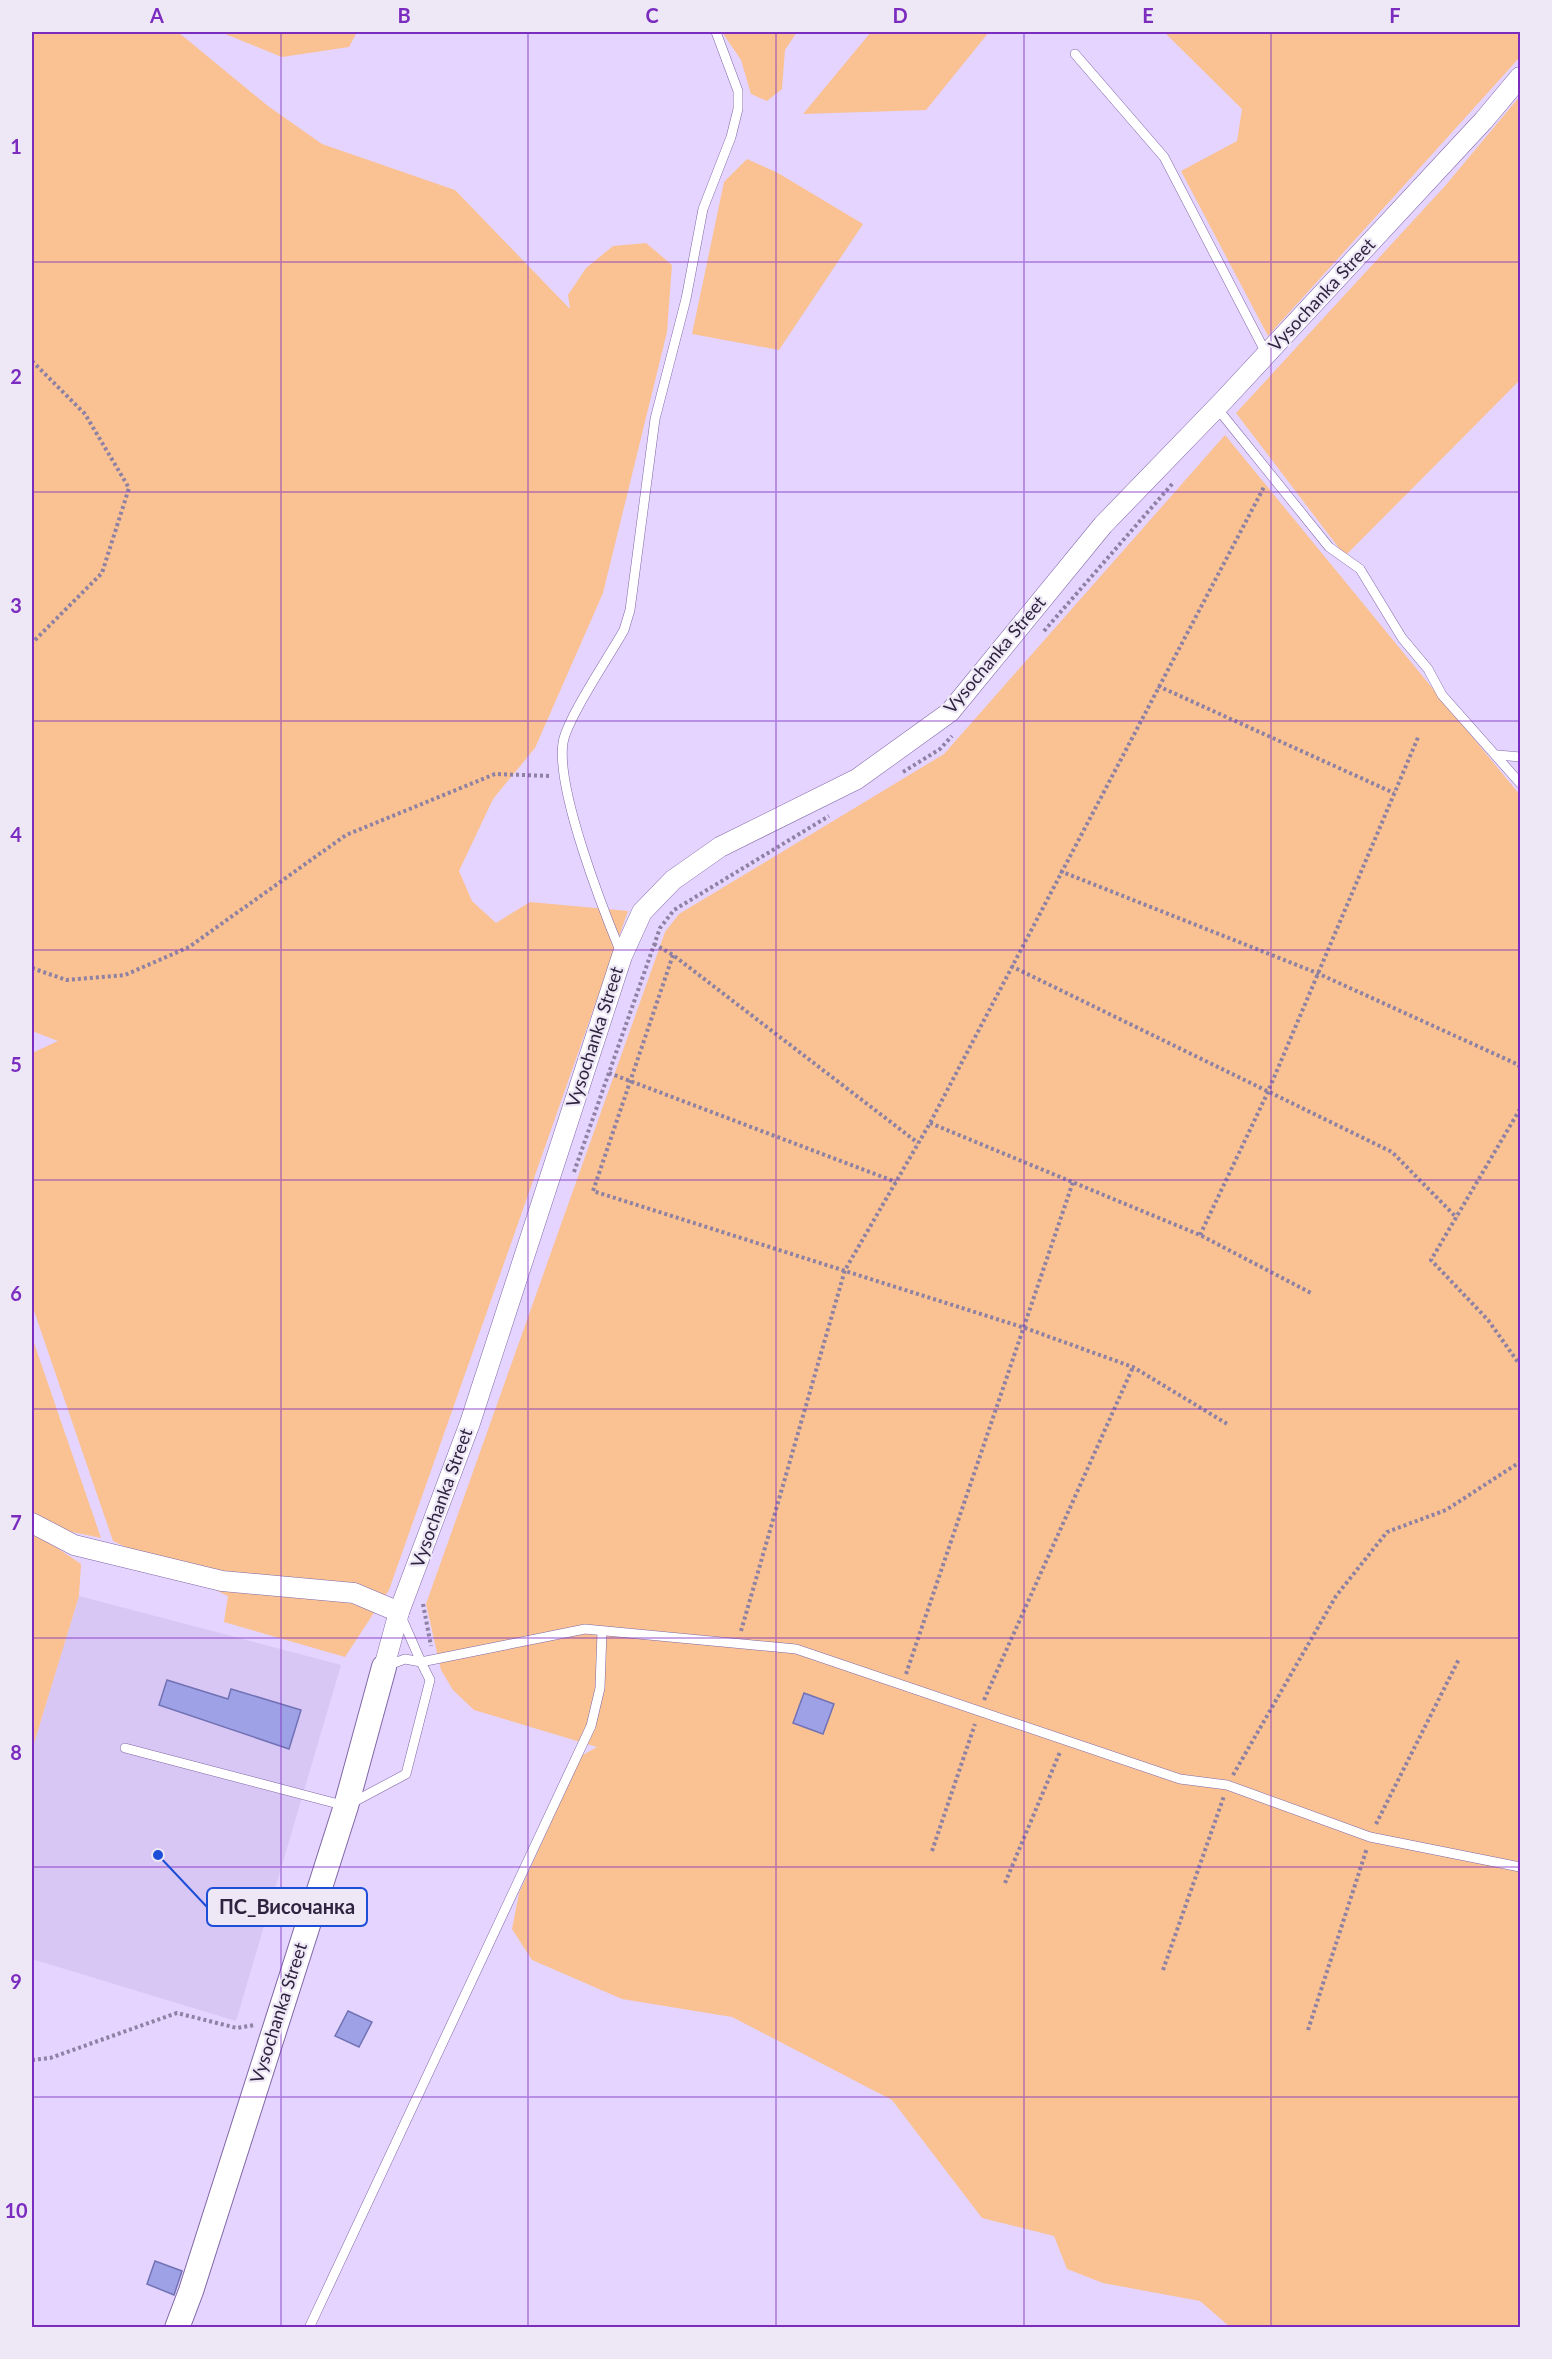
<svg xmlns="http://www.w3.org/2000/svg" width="1552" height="2359" font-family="Lato,sans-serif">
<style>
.built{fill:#d8c6f5}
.green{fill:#fac292}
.building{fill:#9fa1e7;stroke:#7172b4;stroke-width:1.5}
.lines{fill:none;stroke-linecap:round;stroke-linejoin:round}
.service-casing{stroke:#8167a7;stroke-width:10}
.minor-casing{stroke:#8167a7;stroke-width:21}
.tertiary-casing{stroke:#8167a7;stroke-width:26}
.path{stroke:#8e81a4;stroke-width:4;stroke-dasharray:3 3;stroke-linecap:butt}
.service{stroke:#fff;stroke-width:9}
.minor{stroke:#fff;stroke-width:20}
.tertiary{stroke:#fff;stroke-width:24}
.grid{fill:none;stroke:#7b2cbf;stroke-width:1.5;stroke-opacity:0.55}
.labels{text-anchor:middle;stroke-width:4.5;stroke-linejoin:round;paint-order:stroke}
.street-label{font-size:18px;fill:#2f243f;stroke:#ede7f6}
.leader{fill:none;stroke:#1d4ed8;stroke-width:2}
.callout-dot{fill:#1d4ed8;stroke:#ede7f6;stroke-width:2}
.callout{fill:#ede7f6;stroke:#1d4ed8;stroke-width:2}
.callout-label{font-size:20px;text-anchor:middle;font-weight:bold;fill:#2f243f}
.neatline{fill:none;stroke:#7b2cbf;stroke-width:2}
.grid-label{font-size:20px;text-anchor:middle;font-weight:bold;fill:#7b2cbf}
</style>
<rect width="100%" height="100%" fill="#e4d4ff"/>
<polygon class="built" points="79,1596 341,1665 236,2021 32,1959 32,1750"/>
<g class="green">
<polygon points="32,32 178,32 268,106 322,144 455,190 570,309 568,295 586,268 613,246 646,243 672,265 667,332 603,593 535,748 493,799 459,871 472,901 496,923 530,902 628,911 389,1590 345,1657 224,1622 228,1596 113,1541 32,1305 32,1053 58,1041 32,1031"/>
<polygon points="220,32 357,32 349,47 282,57"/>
<polygon points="722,32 797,32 785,50 782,89 767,101 751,94 741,60"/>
<polygon points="871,32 989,32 926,110 803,114"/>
<polygon points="1164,32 1520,32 1520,57 1268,336 1181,171 1237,141 1242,109"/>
<polygon points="1520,96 1520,380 1345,556 1236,413 1445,186"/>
<polygon points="747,159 778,173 863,224 779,350 692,334 724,182"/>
<polygon points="1225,435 1520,795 1520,2327 1230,2327 1200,2301 1103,2283 1067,2269 1054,2236 982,2218 892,2100 732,2017 622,1999 532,1960 512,1929 519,1893 581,1756 597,1747 474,1710 453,1690 441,1670 426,1604 665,932 679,914 944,754"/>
<polygon points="32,1337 101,1538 49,1527 32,1518"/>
<polygon points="32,1531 81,1564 79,1596 32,1750"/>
</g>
<g class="building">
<polygon points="167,1680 228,1699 231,1689 301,1710 289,1749 159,1705"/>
<polygon points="804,1693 834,1704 823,1734 793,1723"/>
<polygon points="348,2011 372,2022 359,2047 335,2036"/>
<polygon points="155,2261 182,2271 174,2295 147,2284"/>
</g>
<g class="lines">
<defs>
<g id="service">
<polyline points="1075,54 1164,157 1267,355"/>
<polyline points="1217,408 1329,547 1360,569 1402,638 1428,669 1442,695 1520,783"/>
<polyline points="1498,755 1520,757"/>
<path d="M621 953C602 907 556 789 563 743 566 720 610 655 624 630L630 610 655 419 686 299 703 209 731 137 738 109V91L716 32"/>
<polyline points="400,1614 421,1662 585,1629 796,1649 1180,1779 1227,1785 1370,1837 1520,1867"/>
<polyline points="125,1748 346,1806 406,1774 430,1680 421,1662 405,1659 386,1666"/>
<polyline points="309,2328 591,1726 600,1688 602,1631"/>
</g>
<g id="minor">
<polyline points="32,1523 74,1545 222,1581 354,1593 399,1612"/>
<polyline points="384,1667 399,1612 470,1423 622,956 642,912 673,880 720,847 857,779 950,712 1103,525 1223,401 1484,120 1520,77"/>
</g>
<polyline id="tertiary" points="177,2328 191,2291 346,1806 384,1667"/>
</defs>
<use href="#service" class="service-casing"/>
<use href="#minor" class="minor-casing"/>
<use href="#tertiary" class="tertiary-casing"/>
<g class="path">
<polyline points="32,361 85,414 129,488 102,573 32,643"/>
<polyline points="1044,631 1173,483"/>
<polyline points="1158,686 1394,793"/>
<polyline points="903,772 940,749 952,736"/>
<polyline points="1060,871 1317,973 1519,1065 1520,1071"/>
<polyline points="654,944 673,955 918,1143"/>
<polyline points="673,955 593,1191 1025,1328 1133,1367 1229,1425"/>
<polyline points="1011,966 1392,1152 1457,1218"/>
<polyline points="32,968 66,980 125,975 189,947 346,835 495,774 551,776"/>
<polyline points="609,1073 896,1182"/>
<polyline points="1520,1109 1431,1260 1488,1320 1520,1365"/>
<polyline points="930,1123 1200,1235 1311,1293"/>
<polyline points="574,1172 660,928 674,910 829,816"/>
<polyline points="1200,1235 1267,1094 1419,735"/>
<polyline points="423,1604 431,1646"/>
<polyline points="741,1631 845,1270 930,1123 1264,487"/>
<polyline points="906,1674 1073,1182"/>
<polyline points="984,1700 1133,1367"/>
<polyline points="1233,1775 1336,1596 1387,1532 1446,1510 1520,1462"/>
<polyline points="1376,1824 1459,1659"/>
<polyline points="932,1851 975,1724"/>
<polyline points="1005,1883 1060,1752"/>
<polyline points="1163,1970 1224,1796"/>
<polyline points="1308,2030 1367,1848"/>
<polyline points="32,2060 50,2058 177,2013 237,2028 255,2025"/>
</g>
<use href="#service" class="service"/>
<use href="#minor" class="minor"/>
<use href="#tertiary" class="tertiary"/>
</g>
<path class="grid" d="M281 32V2328M528 32V2328M776 32V2328M1024 32V2328M1271 32V2328M32 262H1520M32 492H1520M32 721H1520M32 950H1520M32 1180H1520M32 1409H1520M32 1638H1520M32 1867H1520M32 2097H1520"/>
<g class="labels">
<g class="street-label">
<text transform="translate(1322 295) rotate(-47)" y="6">Vysochanka Street</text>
<text transform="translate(995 655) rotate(-50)" y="6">Vysochanka Street</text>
<text transform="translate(595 1037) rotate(-72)" y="6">Vysochanka Street</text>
<text transform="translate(442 1498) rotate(-70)" y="6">Vysochanka Street</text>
<text transform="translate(279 2013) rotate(-72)" y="6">Vysochanka Street</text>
</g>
</g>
<path class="leader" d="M158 1855L207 1907"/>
<circle class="callout-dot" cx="158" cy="1855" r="6"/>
<rect class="callout" x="207" y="1888" width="160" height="38" rx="6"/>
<g class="callout-label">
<text x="287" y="1914">ПС_Височанка</text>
</g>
<rect width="1552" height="2359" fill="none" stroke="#ede7f6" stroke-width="66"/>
<rect x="33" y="33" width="1486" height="2293" class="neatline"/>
<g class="grid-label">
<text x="157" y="23">A</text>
<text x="404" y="23">B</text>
<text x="652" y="23">C</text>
<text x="900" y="23">D</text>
<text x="1148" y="23">E</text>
<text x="1395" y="23">F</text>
<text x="16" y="154">1</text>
<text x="16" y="384">2</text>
<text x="16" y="613">3</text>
<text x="16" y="842">4</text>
<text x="16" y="1072">5</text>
<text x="16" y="1301">6</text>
<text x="16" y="1530">7</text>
<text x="16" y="1760">8</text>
<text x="16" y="1989">9</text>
<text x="16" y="2218">10</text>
</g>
</svg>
